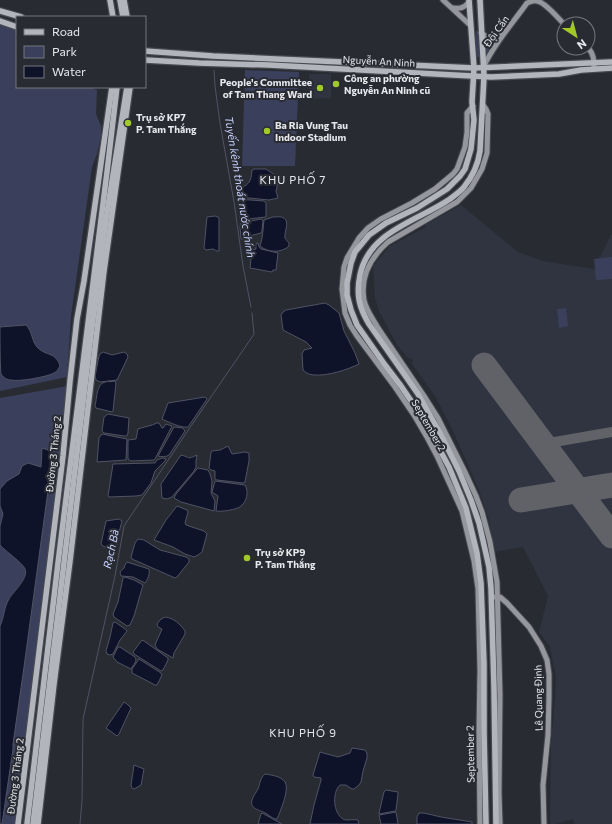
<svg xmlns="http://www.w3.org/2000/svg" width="612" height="824" font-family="Commissioner,sans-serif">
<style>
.built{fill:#303440}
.green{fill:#3a405c}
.water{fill:#0e132a;stroke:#4f5364}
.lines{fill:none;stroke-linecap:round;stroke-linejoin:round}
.stream{stroke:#4f5364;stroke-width:1}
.taxiway{stroke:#606268;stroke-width:10}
.runway{stroke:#606268;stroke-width:25}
.secondary-casing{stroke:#474950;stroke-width:7}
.primary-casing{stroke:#474950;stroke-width:8}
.secondary{stroke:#95979d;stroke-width:5}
.primary{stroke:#b3b5bc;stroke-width:5.5}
.poi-dot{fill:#a1c92a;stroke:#292b32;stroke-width:1.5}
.labels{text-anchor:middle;stroke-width:4;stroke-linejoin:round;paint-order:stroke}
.street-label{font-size:10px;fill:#e6e8ec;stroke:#292b32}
.poi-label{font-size:10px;font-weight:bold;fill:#e6e8ec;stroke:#292b32;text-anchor:start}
.neighbourhood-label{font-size:11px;letter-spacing:1px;fill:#e6e8ec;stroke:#292b32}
.water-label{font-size:11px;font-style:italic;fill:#c6d1fd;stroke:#292b32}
</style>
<rect width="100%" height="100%" fill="#292b32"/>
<g class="built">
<polygon points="309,74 331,74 331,98 309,99"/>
<polygon points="461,205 518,252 543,261 594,269 611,235 612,235 612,824 574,824 573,819 556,824 550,824 551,743 555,700 556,677 550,647 539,632 548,596 523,547 494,552 489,520 479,490 452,429 435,396 412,364 413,360 411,358 408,358 397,345 379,311 375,298 373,266 390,246 426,227 425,225"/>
</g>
<g class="green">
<polygon points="0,25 17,30 17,87 90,87 97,90 96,114 101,126 101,136 97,154 92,167 71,316 67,377 0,391"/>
<polygon points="476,31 478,31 479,43 481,57 476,57"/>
<polygon points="485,38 499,39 488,53 486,53"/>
<polygon points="245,70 299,72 295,166 242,166"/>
<polygon points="612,257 612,279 596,280 594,259"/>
<polygon points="566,308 568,326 559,328 557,309"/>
<polygon points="68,386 16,824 0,824 0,398"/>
</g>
<g class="water">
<path d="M254 169H266L279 178 276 191 278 198 269 200 239 197 237 193 238 190C248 184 251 184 252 170Z"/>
<polygon points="237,199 264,201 266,203 266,217 248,219 247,218 240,218"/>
<polygon points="215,216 218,217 219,219 219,251 217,251 213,249 206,250 204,248 207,217"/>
<path d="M273 217C276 217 281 216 284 218 290 222 284 232 285 238 286 240 287 241 289 243V246C282 253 268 253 260 246 263 237 263 228 264 220Z"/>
<polygon points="261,219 263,220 262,231 261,233 249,236 243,239 241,239 240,226 241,223"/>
<polygon points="257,243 258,243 259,247 261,249 278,253 276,270 273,270 272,272 250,268 252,250 256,249 256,244"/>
<path d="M325 303 329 305 339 313 344 331 355 353 359 364C347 370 328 376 314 375 310 375 306 373 303 370L302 354 304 350 312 348 306 342 283 330 281 315 283 312 286 310Z"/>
<path d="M26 325C33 332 31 341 38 348 46 356 56 352 60 366 58 369 57 372 54 373 47 377 18 382 11 380 7 380 4 378 1 374 0 368 0 336 0 327Z"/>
<polygon points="103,352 112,355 124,352 127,354 128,357 117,380 100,382 96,380 95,376 99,356 100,354"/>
<path d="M115 381 116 383 113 411 112 412 96 408 95 406C97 399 96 384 105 382 108 381 112 382 115 381Z"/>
<path d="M205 397 207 399 188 427C181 428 171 423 164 420L162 419 168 403Z"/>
<polygon points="108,414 129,418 128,433 127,436 124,436 104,433 102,431 104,417"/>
<path d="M157 423H159L162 428H163L166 424 172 426 155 459 154 460 131 461 128 459V440L136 439 138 429C143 427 151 426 157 423Z"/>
<path d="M174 427 183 428 185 431 169 455C167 457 161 457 158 456Z"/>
<polygon points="102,434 127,439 126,460 97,462 99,438"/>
<polygon points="228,446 232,454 245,452 249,453 249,461 245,482 243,483 217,480 215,479 215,471 211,470 209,468 211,452 212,451 220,450"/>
<path d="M42 448 51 451 53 454 24 667 13 744V749L2 824H0V626C4 618 4 607 9 599 13 592 29 578 25 569 23 563 6 552 0 545V526L3 514 0 506V489L7 481 19 474 22 466 28 463 41 467Z"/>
<path d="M181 455C190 457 187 460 197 455L196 461V467L194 471 172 497 167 499 162 498 161 484Z"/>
<polygon points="162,458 166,459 165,461 155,471 151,483 142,495 136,496 109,497 108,496 113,464 152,463 155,463 157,460"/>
<polygon points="198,468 208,470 210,474 212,481 211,493 215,501 214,511 181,502 174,498 176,494 197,469"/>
<path d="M215 481 245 485C249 492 247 501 241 506 237 510 220 512 216 511L218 496 212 492Z"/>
<polygon points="177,506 187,510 188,512 185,523 186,525 204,531 207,534 202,552 198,555 194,557 185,554 173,547 154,540 166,520"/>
<polygon points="119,519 122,521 114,551 103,546 101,544 106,521"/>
<polygon points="138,539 144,540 160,550 186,557 189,559 189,562 177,577 175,578 132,559 131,557 135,543"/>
<path d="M127 562 149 569C150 574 148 579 145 583L133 577 121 576C119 571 121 571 124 568L125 565Z"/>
<polygon points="125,577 134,580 143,585 134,616 130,625 127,626 114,617 113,614 118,602 123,578"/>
<path d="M165 617C174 618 180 624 185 631V634L174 653 173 658 157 649 155 645 162 629 158 627 157 624 161 619Z"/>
<polygon points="115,622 125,629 127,631 120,640 113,654 110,655 107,654 106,651 110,637 113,623"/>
<polygon points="142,640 144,641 168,658 168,660 163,670 161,671 134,654 133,652"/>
<path d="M118 647H120L135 657C138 661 133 665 131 669L117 662 113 657Z"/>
<polygon points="139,659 161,673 162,675 157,685 155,685 132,673 132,669"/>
<polygon points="124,702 127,704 131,708 119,734 117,736 106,728"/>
<path d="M352 748 365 750 367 753V758L363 771 361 782 359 785 354 789H352L346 785H340C332 792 333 813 343 819 346 821 353 819 358 820L359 824H310L314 805 321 780V778L314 777 313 775 320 752 338 757 350 753Z"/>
<polygon points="134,765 144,769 141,785 134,789 132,788 131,785"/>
<path d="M265 774C271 775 281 776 285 782 290 789 280 812 277 819H275C272 818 270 816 267 814 262 810 249 810 252 800 253 796 256 793 258 789 260 784 260 778 265 774Z"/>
<polygon points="386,790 398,792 398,794 396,810 395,811 379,814 379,813 384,792"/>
<polygon points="396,812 398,824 381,824 379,815"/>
<polygon points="262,813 282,824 258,824 261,814"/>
<polygon points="419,813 424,813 441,817 472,822 472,824 417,824 417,817"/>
</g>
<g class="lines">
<g class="stream">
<polyline points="214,70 215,86 220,123 234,202 243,266 251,307"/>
<polyline points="80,824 82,801 83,719 115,576 124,526 189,429 250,340 254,334 252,313"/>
</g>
<polyline class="taxiway" points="543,444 612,432"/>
<g class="runway">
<polyline points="484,365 612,536"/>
<polyline points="521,500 612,485"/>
</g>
<defs>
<g id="secondary">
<polyline points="443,0 470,25"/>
<path d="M453 8C460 9 464 8 469 2"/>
<path d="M481 33C488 39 495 39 502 35"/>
<path d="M588 48C594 54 594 61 594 69"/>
<path d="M483 68C494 44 512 24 527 3 530 2 533 0 537 1 545 2 558 18 564 24"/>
<path d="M483 105 486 109 488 114 487 153 482 169 471 188 457 202 388 242C371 257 360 276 364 300 366 310 373 319 378 328L426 399 438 418 465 472 476 496 482 512 490 542 497 582 500 695 499 792 500 824"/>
<polyline points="473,106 467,113 467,132 465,147 457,169 453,174 435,189 412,203 381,219 368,228 359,238 347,258 344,267 342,289 345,313 350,325 357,336 395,387 414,415 428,439 437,456 462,511 474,561 478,589 480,670 479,731 480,824"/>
<polyline points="495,597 500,597 507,603 529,627 541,646 547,660 549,674 549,697 548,735 543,785 544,824"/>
</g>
<g id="primary">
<polyline points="110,0 113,17"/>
<polyline points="120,0 123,17"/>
<polyline points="124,0 127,17"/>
<polyline points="469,0 474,68 472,102 474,120 471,149 465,169 460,176 447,189 417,208 386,223 369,235 355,252 351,263 347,283 347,295 351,310 357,325 385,365 401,386 422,417 449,467 466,508 477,553 481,583 484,664 484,731 486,824"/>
<path d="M480 0 484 76 480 151C478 165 473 176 464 187 460 192 455 195 450 199 418 221 369 231 360 275 356 295 359 307 369 324L418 394 439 431 459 471 471 500 479 523 489 567 491 588 494 687 496 824"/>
<polyline points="0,11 21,17"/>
<polyline points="0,21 17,27"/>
<polyline points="145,51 213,56 474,68 612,62"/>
<polyline points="145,60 199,63 269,65 491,77 559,74 581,70 612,68"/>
<polyline points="18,824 63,456 70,381 77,319 84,281 112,87"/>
<polyline points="27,824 58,563 107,172 117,87"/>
<polyline points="33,824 91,335 106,219 127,87"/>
<polyline points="38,824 54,684 70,561 104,271 130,87"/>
</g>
</defs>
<use href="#secondary" class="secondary-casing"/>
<use href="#primary" class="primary-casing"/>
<use href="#secondary" class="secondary"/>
<use href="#primary" class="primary"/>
</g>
<g class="poi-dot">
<circle cx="336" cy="84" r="4"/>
<circle cx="320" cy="88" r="4"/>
<circle cx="128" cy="123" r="4"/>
<circle cx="267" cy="131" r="4"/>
<circle cx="247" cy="558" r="4"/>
</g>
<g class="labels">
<g class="street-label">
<text transform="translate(496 31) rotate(-55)" y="4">Đội Cấn</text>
<text transform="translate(379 61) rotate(3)" y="4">Nguyễn An Ninh</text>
<text transform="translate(429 425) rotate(60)" y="4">September 2</text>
<text transform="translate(53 454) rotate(-84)" y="4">Đường 3 Tháng 2</text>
<text transform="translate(538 698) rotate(-91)" y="4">Lê Quang Định</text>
<text transform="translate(470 754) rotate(-91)" y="4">September 2</text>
<text transform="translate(15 776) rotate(-83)" y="4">Đường 3 Tháng 2</text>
</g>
<g class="poi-label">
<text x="344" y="82">Công an phường<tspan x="344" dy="12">Nguyễn An Ninh cũ</tspan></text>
<text x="312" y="86" text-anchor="end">People's Committee<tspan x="312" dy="12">of Tam Thang Ward</tspan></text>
<text x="136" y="121">Trụ sở KP7<tspan x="136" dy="12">P. Tam Thắng</tspan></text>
<text x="275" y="129">Ba Ria Vung Tau<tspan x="275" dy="12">Indoor Stadium</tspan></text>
<text x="255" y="556">Trụ sở KP9<tspan x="255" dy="12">P. Tam Thắng</tspan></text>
</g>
<g class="neighbourhood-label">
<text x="293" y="184">KHU PHỐ 7</text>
<text x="303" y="737">KHU PHỐ 9</text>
</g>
<g class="water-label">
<text transform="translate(240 187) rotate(81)" y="4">Tuyến kênh thoát nước chính</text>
<text transform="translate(111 549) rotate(-78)" y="4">Rạch Bà</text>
</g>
</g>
<rect x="16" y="16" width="130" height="72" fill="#292b32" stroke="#75777c"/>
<rect x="24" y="29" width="20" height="6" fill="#b3b5bc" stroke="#75777c"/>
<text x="52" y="36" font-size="12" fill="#e6e8ec">Road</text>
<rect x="24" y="46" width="20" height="12" fill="#3a405c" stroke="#75777c"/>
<text x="52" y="56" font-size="12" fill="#e6e8ec">Park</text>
<rect x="24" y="66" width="20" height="12" fill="#0e132a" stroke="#75777c"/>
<text x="52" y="76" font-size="12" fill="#e6e8ec">Water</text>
<g transform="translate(576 36) rotate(144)"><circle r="19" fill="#292b32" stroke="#75777c"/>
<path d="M0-3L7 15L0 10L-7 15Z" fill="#a1c92a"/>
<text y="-6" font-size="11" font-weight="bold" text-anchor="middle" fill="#e6e8ec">N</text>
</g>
</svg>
